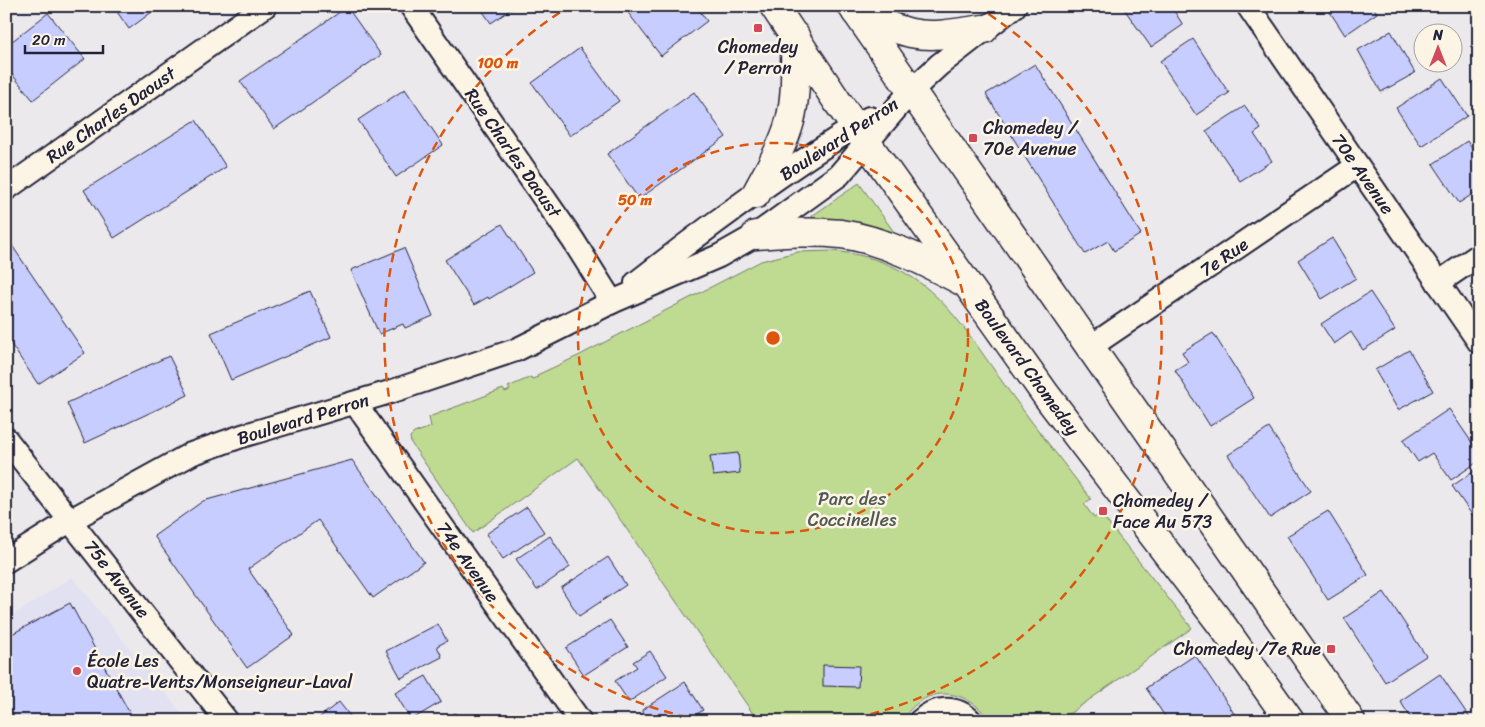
<svg xmlns="http://www.w3.org/2000/svg" width="1485" height="727" font-family="Sriracha,sans-serif">
<style>
.built{fill:#e1e1f2}
.green{fill:#bfda91;stroke:#707e66}
.building{fill:#c7cdff;stroke:#22223b}
.lines{fill:none;stroke-linecap:round;stroke-linejoin:round}
.minor-casing{stroke:#22223b;stroke-width:26}
.tertiary-casing{stroke:#22223b;stroke-width:31}
.minor{stroke:#fcf5e5;stroke-width:22}
.tertiary{stroke:#fcf5e5;stroke-width:28}
.ring{fill:none;stroke:#de560e;stroke-width:2.5;stroke-dasharray:9 6}
.poi-dot{fill:#d1495b;stroke:#fcf5e5;stroke-width:2}
.labels{text-anchor:middle;stroke-width:5;stroke-linejoin:round;paint-order:stroke}
.poi-label{font-size:18px;fill:#22223b;stroke:#fcf5e5;text-anchor:start}
.street-label{font-size:18px;fill:#22223b;stroke:#fcf5e5}
.park-label{font-size:18px;fill:#515955;stroke:#fcf5e5}
.centre{fill:#de560e;stroke:#fcf5e5;stroke-width:2.5}
.ring-label{font-size:15px;text-anchor:middle;font-weight:bold;fill:#de560e;stroke:#fcf5e5;stroke-width:5;stroke-linejoin:round;paint-order:stroke}
</style>
<rect width="100%" height="100%" fill="#ece9ed"/>
<filter id="ink" filterUnits="userSpaceOnUse"><feTurbulence type="fractalNoise" baseFrequency=".02" numOctaves="2"/><feDisplacementMap in="SourceGraphic" scale="10" xChannelSelector="R" yChannelSelector="G"/><feConvolveMatrix kernelMatrix="1 2 1 2 8 2 1 2 1" color-interpolation-filters="sRGB"/></filter>
<g filter="url(#ink)">
<polygon class="built" points="72,577 188,721 6,721 6,620"/>
<g class="green">
<polygon points="859,183 894,232 891,235 814,221 812,216"/>
<path d="M832 251C932 260 961 326 1014 398 1039 432 1065 465 1091 499L1084 504 1094 518 1101 514 1192 628 1059 721H990C967 687 924 683 902 721H758L578 458 473 533 411 443 410 437 414 433 431 427 429 417 503 389 505 392 510 390 508 387 531 377 532 379 538 377 537 375 578 356 761 261 797 252Z"/>
</g>
<g class="building">
<polygon points="113,6 160,6 129,29"/>
<polygon points="479,6 516,6 491,23"/>
<polygon points="623,6 696,6 707,21 661,56"/>
<polygon points="1122,6 1171,6 1183,25 1151,47"/>
<polygon points="1326,6 1373,6 1377,13 1345,35"/>
<polygon points="347,7 381,55 274,129 240,81"/>
<polygon points="48,13 85,59 33,100 6,67 6,46"/>
<polygon points="1391,31 1415,73 1381,92 1358,50"/>
<polygon points="1193,39 1229,93 1196,115 1160,61"/>
<polygon points="580,48 619,101 570,136 532,83"/>
<polygon points="1035,64 1141,234 1114,251 1108,241 1085,254 986,94"/>
<polygon points="1442,78 1467,116 1421,146 1396,108"/>
<polygon points="405,89 443,145 396,177 358,120"/>
<polygon points="694,92 726,137 639,199 607,154"/>
<polygon points="1245,106 1261,129 1254,134 1272,161 1240,181 1206,131"/>
<polygon points="196,120 226,167 114,238 84,190"/>
<polygon points="1467,141 1479,159 1479,190 1459,203 1433,164"/>
<polygon points="502,224 533,272 489,299 488,297 474,305 445,260"/>
<polygon points="1332,238 1356,278 1322,299 1298,260"/>
<polygon points="11,244 85,353 38,384 6,337 6,247"/>
<polygon points="404,248 433,316 405,328 403,324 379,334 351,270"/>
<polygon points="310,291 331,337 231,380 211,333"/>
<polygon points="1370,292 1395,330 1363,350 1351,332 1334,344 1321,324"/>
<polygon points="1213,333 1254,398 1210,426 1175,370 1188,362 1182,352"/>
<polygon points="1409,350 1433,391 1398,410 1375,370"/>
<polygon points="169,356 188,395 85,443 67,403"/>
<polygon points="1449,409 1479,453 1479,461 1451,480 1432,453 1418,462 1403,440"/>
<polygon points="1269,428 1311,491 1270,518 1228,455"/>
<polygon points="738,453 740,473 713,476 710,456"/>
<polygon points="352,460 424,562 373,598 318,520 248,569 294,635 247,668 154,536 203,501"/>
<polygon points="1479,468 1479,525 1452,486"/>
<polygon points="527,507 544,532 503,559 486,534"/>
<polygon points="1328,511 1368,575 1328,600 1287,536"/>
<polygon points="550,536 570,567 537,590 516,559"/>
<polygon points="608,557 626,585 579,616 561,588"/>
<polygon points="1384,592 1426,656 1385,682 1344,618"/>
<polygon points="70,603 134,721 6,721 6,637"/>
<polygon points="610,620 628,647 584,675 566,648"/>
<polygon points="438,624 447,641 437,646 442,657 401,678 386,651"/>
<polygon points="650,651 667,676 629,702 615,681 637,667 633,662"/>
<polygon points="1195,655 1239,721 1168,721 1146,688"/>
<polygon points="823,665 859,666 858,687 823,686"/>
<polygon points="1440,674 1472,721 1413,721 1400,701"/>
<polygon points="426,676 441,702 411,720 395,693"/>
<polygon points="685,682 703,710 687,721 649,721 642,710"/>
<polygon points="339,702 354,721 315,721"/>
<polygon points="455,713 460,721 444,721"/>
</g>
<g class="lines">
<defs>
<g id="minor">
<polyline points="411,6 573,240 612,302"/>
<polyline points="1248,6 1479,342"/>
<polyline points="6,189 265,6"/>
<path d="M636 283C711 224 788 168 869 118"/>
<polyline points="1438,283 1479,255"/>
<polyline points="1090,347 1357,166"/>
<polyline points="355,403 580,721"/>
<polyline points="6,439 227,721"/>
<polyline points="6,561 71,520 191,454 242,436 390,392 516,350 612,302 719,256 756,235 839,175 911,91 939,65 1015,6"/>
<path d="M920 721C935 707 956 705 971 721"/>
</g>
<g id="tertiary">
<polyline points="774,6 837,101 1046,395 1224,628 1290,721"/>
<polyline points="852,6 1351,721"/>
<path d="M856 12C874 19 892 29 911 33 935 38 961 32 984 29"/>
<path d="M756 194C768 171 783 147 790 121 797 94 795 64 795 36"/>
<path d="M756 235C784 233 813 231 841 234 884 240 924 261 962 281"/>
</g>
</defs>
<use href="#minor" class="minor-casing"/>
<use href="#tertiary" class="tertiary-casing"/>
<use href="#minor" class="minor"/>
<use href="#tertiary" class="tertiary"/>
</g>
</g>
<g class="ring">
<circle cx="773" cy="338" r="195"/>
<path d="M702 720A389 389 0 0 1 570 6M976 6A389 389 0 0 1 844 720"/>
</g>
<g class="poi-dot">
<rect x="753" y="23" width="10" height="10" rx="2.5"/>
<rect x="968" y="133" width="10" height="10" rx="2.5"/>
<rect x="1098" y="506" width="10" height="10" rx="2.5"/>
<rect x="1326" y="644" width="10" height="10" rx="2.5"/>
<circle cx="77" cy="671" r="5"/>
</g>
<g class="labels">
<g class="poi-label">
<text x="758" y="53" text-anchor="middle">Chomedey<tspan x="758" dy="21">/ Perron</tspan></text>
<text x="983" y="134">Chomedey /<tspan x="983" dy="21">70e Avenue</tspan></text>
<text x="1113" y="507">Chomedey /<tspan x="1113" dy="21">Face Au 573</tspan></text>
<text x="1321" y="655" text-anchor="end">Chomedey /7e Rue</text>
<text x="87" y="667">École Les<tspan x="87" dy="21">Quatre-Vents/Monseigneur-Laval</tspan></text>
</g>
<g class="street-label">
<text transform="translate(111 115) rotate(-35)" y="6">Rue Charles Daoust</text>
<text transform="translate(839 139) rotate(-33)" y="6">Boulevard Perron</text>
<text transform="translate(513 153) rotate(55)" y="6">Rue Charles Daoust</text>
<text transform="translate(1363 174) rotate(55)" y="6">70e Avenue</text>
<text transform="translate(1224 257) rotate(-34)" y="6">7e Rue</text>
<text transform="translate(1027 367) rotate(54)" y="6">Boulevard Chomedey</text>
<text transform="translate(303 419) rotate(-17)" y="6">Boulevard Perron</text>
<text transform="translate(468 562) rotate(55)" y="6">74e Avenue</text>
<text transform="translate(117 579) rotate(52)" y="6">75e Avenue</text>
</g>
<g class="park-label">
<text x="852" y="505">Parc des<tspan x="852" dy="21">Coccinelles</tspan></text>
</g>
</g>
<circle cx="773" cy="338" r="8" class="centre"/>
<g class="ring-label">
<text x="498" y="68">100 m</text>
<text x="635" y="205">50 m</text>
</g>
<rect width="1485" height="727" fill="none" stroke="#fcf5e5" stroke-width="25"/>
<rect x="12" y="12" width="1460" height="702" fill="none" stroke="#22223b" stroke-width="2" filter="url(#ink)"/>
<g transform="translate(1438 48)"><circle r="24" fill="#fcf5e5" stroke="#a5a1a1"/>
<path d="M0-4L9 19L0 12L-9 19Z" fill="#d1495b"/>
<text y="-8" font-size="14" font-weight="bold" text-anchor="middle" fill="#22223b">N</text>
</g>
<path d="M25 45v8h78v-8" fill="none" stroke="#22223b" stroke-width="2.5"/>
<text x="32" y="45" font-size="15" fill="#22223b" stroke="#fcf5e5" stroke-width="4" paint-order="stroke">20 m</text>
</svg>
